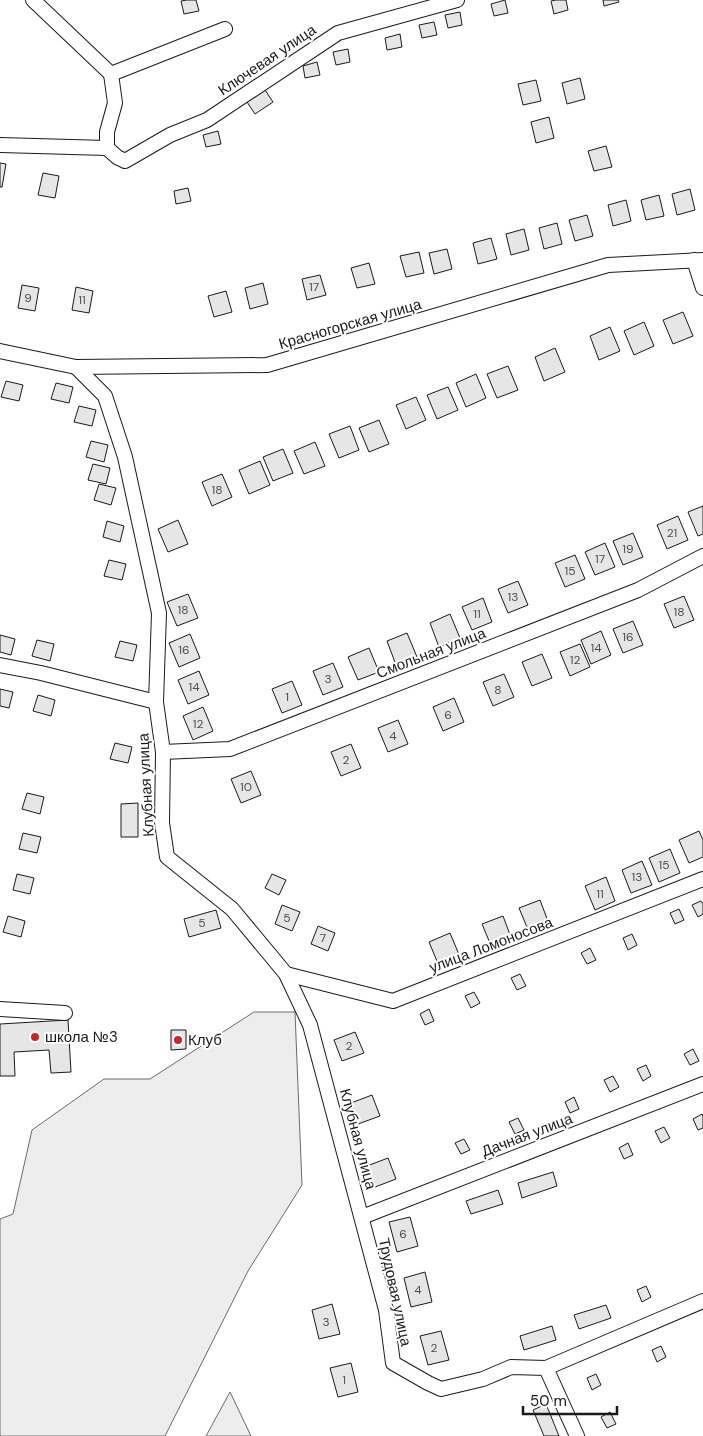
<svg xmlns="http://www.w3.org/2000/svg" width="703" height="1436" font-family="'DM Sans',sans-serif">
<style>
.built{fill:#ededed;stroke:#6a6a6a}
.building{fill:#e6e6e6;stroke:#1a1a1a}
.lines{fill:none;stroke-linecap:round;stroke-linejoin:round}
.minor-casing{stroke:#1a1a1a;stroke-width:16}
.minor{stroke:#fff;stroke-width:14}
.poi-dot{fill:#c62828;stroke:#fff;stroke-width:2}
.labels{text-anchor:middle;stroke-width:4;stroke-linejoin:round;paint-order:stroke}
.number-label{font-size:12px;fill:#4d4d4d}
.street-label{font-size:15px;fill:#1a1a1a;stroke:#fff}
.poi-label{font-size:15px;fill:#1a1a1a;stroke:#fff;text-anchor:start}
</style>
<rect width="100%" height="100%" fill="#fff"/>
<g class="built">
<polygon points="254,1012 295,1012 302,1185 248,1271 165,1436 0,1436 0,1219 13,1214 32,1130 104,1079 150,1079"/>
<polygon points="230,1392 251,1436 206,1436"/>
</g>
<g class="building">
<polygon points="187,0 196,0 199,11 184,14 181,1"/>
<polygon points="505,0 508,13 494,16 491,4"/>
<polygon points="556,0 566,0 568,10 554,14 551,1"/>
<polygon points="603,0 618,0 619,2 604,6"/>
<polygon points="460,12 462,25 448,28 445,15"/>
<polygon points="434,22 437,35 422,38 419,25"/>
<polygon points="400,34 402,47 387,50 385,38"/>
<polygon points="348,49 350,62 336,65 333,52"/>
<polygon points="317,62 320,75 305,78 303,66"/>
<polygon points="580,78 585,99 567,104 562,83"/>
<polygon points="536,80 541,101 523,105 518,84"/>
<polygon points="265,90 273,102 255,114 247,102"/>
<polygon points="549,117 554,138 536,143 531,122"/>
<polygon points="218,131 221,144 206,147 203,135"/>
<polygon points="606,146 612,167 594,171 588,151"/>
<polygon points="0,163 6,164 2,187 0,187"/>
<polygon points="43,173 59,176 55,198 38,195"/>
<polygon points="188,188 191,201 176,204 174,191"/>
<polygon points="690,189 695,210 677,215 672,194"/>
<polygon points="659,195 664,216 646,220 641,200"/>
<polygon points="626,200 631,221 613,226 608,205"/>
<polygon points="587,215 593,236 575,241 569,220"/>
<polygon points="557,223 562,244 544,249 539,228"/>
<polygon points="524,229 529,250 511,255 506,234"/>
<polygon points="491,238 497,259 478,264 473,243"/>
<polygon points="447,249 452,269 434,274 429,253"/>
<polygon points="419,252 424,273 406,277 400,256"/>
<polygon points="369,263 375,284 357,288 351,268"/>
<polygon points="320,275 326,295 307,300 302,279"/>
<polygon points="263,283 268,304 250,309 245,288"/>
<polygon points="22,285 39,288 35,311 18,308"/>
<polygon points="76,287 93,291 89,313 72,310"/>
<polygon points="226,291 232,312 214,317 208,296"/>
<polygon points="683,312 693,336 673,344 663,320"/>
<polygon points="644,322 654,346 634,355 624,331"/>
<polygon points="610,327 620,351 599,360 590,336"/>
<polygon points="555,348 565,372 544,381 535,357"/>
<polygon points="508,366 518,390 497,398 487,374"/>
<polygon points="476,374 486,398 466,407 456,383"/>
<polygon points="6,381 23,385 19,401 1,397"/>
<polygon points="56,383 73,387 69,403 51,399"/>
<polygon points="448,387 458,410 437,419 427,395"/>
<polygon points="416,397 426,420 406,429 396,405"/>
<polygon points="79,406 96,410 92,426 74,422"/>
<polygon points="379,420 389,444 369,452 359,428"/>
<polygon points="350,426 359,450 339,458 329,434"/>
<polygon points="91,441 108,445 104,462 86,457"/>
<polygon points="315,442 325,466 304,474 294,451"/>
<polygon points="283,449 293,473 273,481 263,457"/>
<polygon points="260,461 270,485 249,494 239,470"/>
<polygon points="93,464 110,468 106,484 88,480"/>
<polygon points="222,474 232,497 212,506 202,482"/>
<polygon points="99,484 116,488 111,505 94,500"/>
<polygon points="703,506 703,534 698,536 688,512"/>
<polygon points="678,516 688,540 667,549 657,525"/>
<polygon points="178,520 188,544 168,552 158,529"/>
<polygon points="107,521 124,526 120,542 103,537"/>
<polygon points="633,533 643,557 623,565 613,541"/>
<polygon points="605,543 615,567 595,575 585,552"/>
<polygon points="575,555 585,579 565,587 555,563"/>
<polygon points="109,560 126,564 122,580 104,576"/>
<polygon points="518,581 528,605 508,613 498,589"/>
<polygon points="188,594 198,618 177,626 167,602"/>
<polygon points="684,596 694,620 674,628 664,604"/>
<polygon points="483,598 492,622 472,630 462,607"/>
<polygon points="450,614 460,638 439,647 430,623"/>
<polygon points="633,621 643,645 623,653 613,629"/>
<polygon points="601,631 611,655 591,664 581,640"/>
<polygon points="407,633 417,657 396,665 387,641"/>
<polygon points="190,634 200,658 179,667 169,643"/>
<polygon points="0,635 15,639 11,655 0,652"/>
<polygon points="37,640 54,644 50,661 32,656"/>
<polygon points="120,641 137,645 133,661 115,657"/>
<polygon points="580,644 590,667 570,676 560,652"/>
<polygon points="369,648 379,672 358,680 348,657"/>
<polygon points="542,654 552,678 532,686 522,662"/>
<polygon points="333,663 343,687 323,695 313,671"/>
<polygon points="199,671 209,695 188,704 178,680"/>
<polygon points="504,674 514,697 493,706 483,682"/>
<polygon points="292,681 302,705 282,713 272,689"/>
<polygon points="0,689 13,692 9,708 0,706"/>
<polygon points="38,695 55,700 51,716 33,711"/>
<polygon points="454,698 464,722 443,731 433,707"/>
<polygon points="203,707 213,731 193,740 183,716"/>
<polygon points="398,720 408,744 388,752 378,728"/>
<polygon points="115,743 132,747 128,763 110,759"/>
<polygon points="351,744 361,768 341,776 331,752"/>
<polygon points="251,771 261,795 241,803 231,779"/>
<polygon points="27,793 44,797 40,814 22,809"/>
<polygon points="138,803 138,837 121,837 121,804"/>
<polygon points="699,831 703,840 703,857 689,863 679,840"/>
<polygon points="23,833 41,837 37,853 19,849"/>
<polygon points="670,849 680,873 659,882 649,858"/>
<polygon points="642,861 652,885 631,893 622,870"/>
<polygon points="17,874 34,878 30,894 13,890"/>
<polygon points="272,874 286,880 279,895 265,888"/>
<polygon points="606,877 615,901 595,910 585,886"/>
<polygon points="540,900 549,924 529,932 519,908"/>
<polygon points="701,901 703,904 703,914 698,917 692,905"/>
<polygon points="282,905 300,912 292,931 275,924"/>
<polygon points="679,909 684,920 675,924 670,913"/>
<polygon points="216,910 221,928 189,937 184,919"/>
<polygon points="8,916 25,921 21,937 3,932"/>
<polygon points="503,916 512,940 492,948 482,924"/>
<polygon points="318,926 335,933 328,951 311,944"/>
<polygon points="450,933 460,957 439,966 429,942"/>
<polygon points="632,934 637,945 628,950 623,938"/>
<polygon points="590,948 596,960 587,964 581,953"/>
<polygon points="520,974 526,986 517,990 511,978"/>
<polygon points="474,992 480,1003 471,1008 465,996"/>
<polygon points="429,1009 434,1021 425,1025 420,1014"/>
<polygon points="68,1020 71,1072 51,1073 49,1050 14,1052 15,1076 0,1076 0,1024"/>
<polygon points="171,1030 186,1030 186,1049 171,1050"/>
<polygon points="355,1032 364,1053 342,1061 334,1040"/>
<polygon points="693,1049 699,1061 690,1065 684,1054"/>
<polygon points="646,1065 651,1076 643,1081 637,1069"/>
<polygon points="613,1076 619,1087 610,1092 604,1080"/>
<polygon points="372,1095 380,1116 358,1124 351,1103"/>
<polygon points="574,1097 579,1109 570,1113 565,1102"/>
<polygon points="702,1114 703,1117 703,1128 698,1130 693,1119"/>
<polygon points="518,1118 524,1130 515,1134 509,1122"/>
<polygon points="664,1127 670,1138 661,1143 655,1131"/>
<polygon points="464,1139 470,1150 461,1154 455,1143"/>
<polygon points="628,1143 633,1155 624,1159 619,1148"/>
<polygon points="388,1158 396,1179 375,1187 367,1166"/>
<polygon points="553,1172 557,1186 522,1198 518,1183"/>
<polygon points="498,1190 503,1204 471,1214 466,1201"/>
<polygon points="410,1217 418,1246 397,1252 389,1222"/>
<polygon points="425,1272 432,1302 411,1307 404,1278"/>
<polygon points="646,1286 651,1297 642,1302 637,1290"/>
<polygon points="332,1304 340,1334 319,1339 312,1310"/>
<polygon points="606,1305 611,1318 579,1329 574,1315"/>
<polygon points="552,1326 556,1340 524,1350 520,1336"/>
<polygon points="441,1331 449,1360 428,1365 420,1336"/>
<polygon points="661,1346 666,1357 657,1362 652,1350"/>
<polygon points="351,1363 358,1392 338,1397 330,1368"/>
<polygon points="596,1374 601,1385 592,1390 587,1378"/>
<polygon points="546,1404 559,1436 544,1436 533,1410"/>
<polygon points="610,1412 616,1424 607,1428 601,1417"/>
</g>
<g class="lines">
<defs>
<g id="minor">
<polyline points="33,0 111,74 225,29"/>
<polyline points="111,74 115,103 107,132 107,148 117,157 125,161 170,135 207,120 338,33 457,0"/>
<polyline points="0,145 107,148"/>
<polyline points="694,260 703,288"/>
<polyline points="0,351 76,367 267,365 608,265 703,260"/>
<polyline points="76,367 105,396 125,457 159,613 156,702 163,752 162,823 167,857 232,909 286,974 310,1025 386,1310 393,1363 428,1383 441,1389 483,1379 511,1367 546,1368 577,1436"/>
<polyline points="0,665 41,673 156,702"/>
<polyline points="163,752 230,749 638,590 703,556"/>
<polyline points="286,974 393,1001 703,879"/>
<polyline points="0,1009 65,1013"/>
<polyline points="362,1217 703,1084"/>
<polyline points="546,1368 703,1301"/>
</g>
</defs>
<use href="#minor" class="minor-casing"/>
<use href="#minor" class="minor"/>
</g>
<g class="poi-dot">
<circle cx="35" cy="1037" r="5"/>
<circle cx="178" cy="1040" r="5"/>
</g>
<g class="labels">
<g class="number-label">
<text x="314" y="291">17</text>
<text x="28" y="302">9</text>
<text x="82" y="304">11</text>
<text x="217" y="494">18</text>
<text x="672" y="537">21</text>
<text x="628" y="553">19</text>
<text x="600" y="563">17</text>
<text x="570" y="575">15</text>
<text x="513" y="601">13</text>
<text x="183" y="614">18</text>
<text x="679" y="616">18</text>
<text x="477" y="618">11</text>
<text x="628" y="641">16</text>
<text x="596" y="652">14</text>
<text x="184" y="654">16</text>
<text x="575" y="664">12</text>
<text x="328" y="683">3</text>
<text x="194" y="691">14</text>
<text x="498" y="694">8</text>
<text x="287" y="701">1</text>
<text x="448" y="719">6</text>
<text x="198" y="728">12</text>
<text x="393" y="740">4</text>
<text x="346" y="764">2</text>
<text x="246" y="791">10</text>
<text x="664" y="869">15</text>
<text x="637" y="881">13</text>
<text x="600" y="898">11</text>
<text x="287" y="922">5</text>
<text x="202" y="927">5</text>
<text x="323" y="942">7</text>
<text x="349" y="1050">2</text>
<text x="403" y="1238">6</text>
<text x="418" y="1294">4</text>
<text x="326" y="1326">3</text>
<text x="434" y="1352">2</text>
<text x="344" y="1384">1</text>
</g>
<g class="street-label">
<text transform="translate(267 60) rotate(-34)" y="5">Ключевая улица</text>
<text transform="translate(350 324) rotate(-16)" y="5">Красногорская улица</text>
<text transform="translate(431 653) rotate(-21)" y="5">Смольная улица</text>
<text transform="translate(146 785) rotate(-93)" y="5">Клубная улица</text>
<text transform="translate(491 945) rotate(-21)" y="5">улица Ломоносова</text>
<text transform="translate(527 1135) rotate(-21)" y="5">Дачная улица</text>
<text transform="translate(358 1139) rotate(75)" y="5">Клубная улица</text>
<text transform="translate(395 1292) rotate(78)" y="5">Трудовая улица</text>
</g>
<g class="poi-label">
<text x="45" y="1042">школа №3</text>
<text x="188" y="1045">Клуб</text>
</g>
</g>
<path d="M523 1406v8h94v-8" fill="none" stroke="#1a1a1a" stroke-width="2.5"/>
<text x="530" y="1406" font-size="15" fill="#1a1a1a" stroke="#ffffff" stroke-width="4" paint-order="stroke">50 m</text>
</svg>
